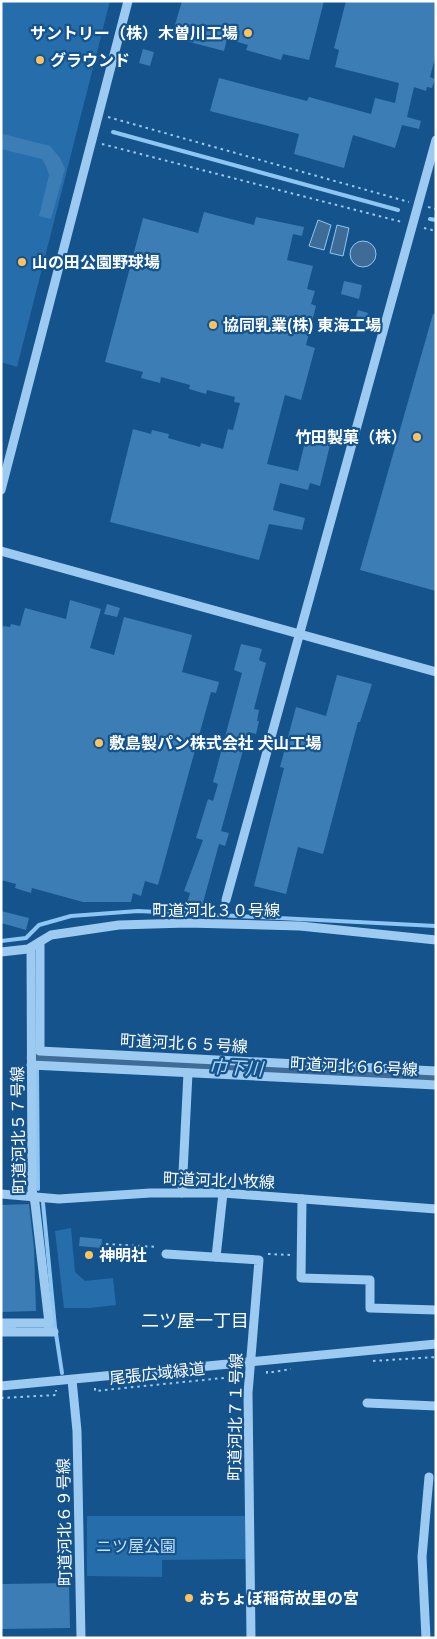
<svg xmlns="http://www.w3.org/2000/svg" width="437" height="1639" font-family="'Public Sans','Noto Sans JP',sans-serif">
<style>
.green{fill:#266dab}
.water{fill:#3e6c97;stroke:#8ec6f3}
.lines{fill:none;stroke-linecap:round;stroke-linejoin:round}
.stream{stroke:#8ec6f3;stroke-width:4}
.river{stroke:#3e6c97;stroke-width:21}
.building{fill:#3d7db5}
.path{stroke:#9dcaf0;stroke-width:2;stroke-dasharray:2.5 4;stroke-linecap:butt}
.minor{stroke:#9dcaf0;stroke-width:9}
.poi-dot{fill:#ffc25c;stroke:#14538c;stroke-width:2}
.labels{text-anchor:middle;stroke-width:4.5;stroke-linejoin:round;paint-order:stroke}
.poi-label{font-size:16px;font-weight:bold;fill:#fff;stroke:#14538c;text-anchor:start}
.street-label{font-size:16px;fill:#fff;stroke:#14538c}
.park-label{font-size:16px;fill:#c3e2fc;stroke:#14538c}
.water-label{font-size:18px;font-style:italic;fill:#a8d3f8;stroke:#14538c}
.neighbourhood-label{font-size:18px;fill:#fff;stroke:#14538c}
</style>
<rect width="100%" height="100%" fill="#14538c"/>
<g class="green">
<polygon points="1,1 110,1 17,367 1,362"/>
<polygon points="71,1228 75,1272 85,1281 113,1278 116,1305 90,1308 64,1308 55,1231"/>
<polygon points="87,1516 245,1516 246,1559 162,1560 162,1577 87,1576"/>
</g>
<g class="water">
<polygon points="318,220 331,225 324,250 309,246"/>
<polygon points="337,225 349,228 343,256 330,253"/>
<circle cx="363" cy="254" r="13"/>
</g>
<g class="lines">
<g class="stream">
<polyline points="113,132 398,210"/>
<polyline points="430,219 436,220"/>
<polyline points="1,941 26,938 39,925 71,916 138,911 436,926"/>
<polyline points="37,1068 38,1189"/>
<polyline points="43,1203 55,1327"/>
<polyline points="1,1327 14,1327"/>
<polyline points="46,1327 55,1327 62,1373"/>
</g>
<polyline class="river" points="37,1058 436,1078"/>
</g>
<g class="building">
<polygon points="182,1 324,1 309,60 283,54 281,60 246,50 248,45 227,39 224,51 178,39 182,27 175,25"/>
<polygon points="346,1 436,1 436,54 430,77 435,79 432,88 427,87 426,91 414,87 407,117 421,121 419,129 402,125 395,148 353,135 344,168 294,154 299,134 210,111 219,78 307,101 309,97 371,114 375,98 395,103 399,83 335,67 339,50 334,48"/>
<polygon points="143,49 154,52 150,66 139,63"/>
<polygon points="3,134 50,146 60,158 65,169 51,219 39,216 49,175 46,166 42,159 1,149"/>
<polygon points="204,212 254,225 256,217 304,227 302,236 293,234 287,260 313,266 307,289 315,291 311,304 316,306 306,345 315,348 301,400 285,395 267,464 298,471 304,446 307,447 309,439 316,441 317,437 331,441 320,486 310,483 308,490 280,483 273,510 305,518 302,530 269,524 259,560 110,522 133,429 151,434 152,430 169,434 168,438 200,447 201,443 223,449 228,429 233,430 240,403 234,402 235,397 207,390 206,394 189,389 190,385 161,377 160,383 141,378 143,372 105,362 143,218 198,233"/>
<polygon points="344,281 362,285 359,299 341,294"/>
<polygon points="358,310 368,313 365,324 359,322 356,318"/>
<polygon points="433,314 436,314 436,591 360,570"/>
<polygon points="70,600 101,609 90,648 114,655 124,617 192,635 182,672 219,682 216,693 211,692 158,885 145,881 141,896 133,893 131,902 83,902 32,888 31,893 15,888 16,884 1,880 1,631 3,626 10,627 11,624 20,626 25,608 66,619"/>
<polygon points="107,604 120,608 117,617 104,614"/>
<polygon points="241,644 262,649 259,660 266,663 254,709 259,710 257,721 259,721 256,734 248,732 221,831 229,833 225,846 219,844 201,910 186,907 190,893 184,891 203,840 196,838 208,799 213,801 218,784 213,782 242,673 234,670"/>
<polygon points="337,675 372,684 360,722 358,722 323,854 298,847 286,894 254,886 284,768 280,767 296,707 326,716"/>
<polygon points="1,911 29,918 26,930 1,923"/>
<polygon points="29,1204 34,1248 36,1311 1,1312 1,1205"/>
<polygon points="80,1237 102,1239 101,1248 79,1246"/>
<polygon points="69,1583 70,1628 1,1629 1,1584"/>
</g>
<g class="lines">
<g class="path">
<polyline points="108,117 409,202"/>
<polyline points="102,144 402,222"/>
<polyline points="428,207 436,209"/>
<polyline points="424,228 436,231"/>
<polyline points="106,1244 158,1247"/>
<polyline points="268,1254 291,1255"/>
<polyline points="373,1361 436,1357"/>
<polyline points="267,1371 267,1373 291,1369"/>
<polyline points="95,1388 95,1391 233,1377 233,1373"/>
<polyline points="1,1398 56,1395 56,1390"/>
</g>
<g class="minor">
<polyline points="1,490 128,1"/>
<polyline points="1,551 436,672"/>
<polyline points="226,900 436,140"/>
<polyline points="40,942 40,1051 436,1071"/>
<polyline points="1,952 28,949 51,935 119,925 187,923 300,926 436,940"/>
<polyline points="31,1065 436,1085"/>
<polyline points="182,1193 188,1073"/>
<polyline points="1,1194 59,1199 150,1193 223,1193 436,1209"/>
<polyline points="302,1199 301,1278 370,1280 370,1308 436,1310"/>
<polyline points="166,1254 259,1260 248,1393 251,1638"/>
<polyline points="216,1257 223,1193"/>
<polyline points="1,1323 49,1323 35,1203 32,1190 31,948"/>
<polyline points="1,1332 54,1332"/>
<polyline points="72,1380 77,1431 81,1638"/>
<polyline points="1,1386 436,1344"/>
<polyline points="367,1403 436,1406"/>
<polyline points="426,1638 422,1557 429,1477"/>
</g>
</g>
<g class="poi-dot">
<circle cx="248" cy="33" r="5"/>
<circle cx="40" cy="60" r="5"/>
<circle cx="22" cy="262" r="5"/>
<circle cx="213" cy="325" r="5"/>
<circle cx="417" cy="437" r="5"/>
<circle cx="99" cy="743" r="5"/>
<circle cx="89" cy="1255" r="5"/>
<circle cx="189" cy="1598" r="5"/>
</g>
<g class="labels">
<g class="poi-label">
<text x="238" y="39" text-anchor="end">サントリー（株）木曽川工場</text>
<text x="50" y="66">グラウンド</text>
<text x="32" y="268">山の田公園野球場</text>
<text x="223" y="331">協同乳業(株) 東海工場</text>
<text x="407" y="443" text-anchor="end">竹田製菓（株）</text>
<text x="109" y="749">敷島製パン株式会社 犬山工場</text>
<text x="99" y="1261">神明社</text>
<text x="199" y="1604">おちょぼ稲荷故里の宮</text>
</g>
<g class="street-label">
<text x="216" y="916">町道河北３０号線</text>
<text transform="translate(184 1043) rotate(3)" y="6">町道河北６５号線</text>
<text transform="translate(354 1066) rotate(3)" y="6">町道河北６６号線</text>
<text transform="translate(18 1130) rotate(-91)" y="6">町道河北５７号線</text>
<text transform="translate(219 1180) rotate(2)" y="6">町道河北小牧線</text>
<text transform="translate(157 1373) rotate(-6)" y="6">尾張広域緑道</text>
<text transform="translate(235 1417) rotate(-89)" y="6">町道河北７１号線</text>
<text transform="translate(64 1522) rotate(-91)" y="6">町道河北６９号線</text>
</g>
<g class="park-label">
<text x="136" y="1552">ニツ屋公園</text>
</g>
<g class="water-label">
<text transform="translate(236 1068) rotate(3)" y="6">巾下川</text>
</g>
<g class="neighbourhood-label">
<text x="195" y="1327">二ツ屋一丁目</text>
</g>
</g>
<rect width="437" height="1639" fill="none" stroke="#ffffff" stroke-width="5"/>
</svg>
